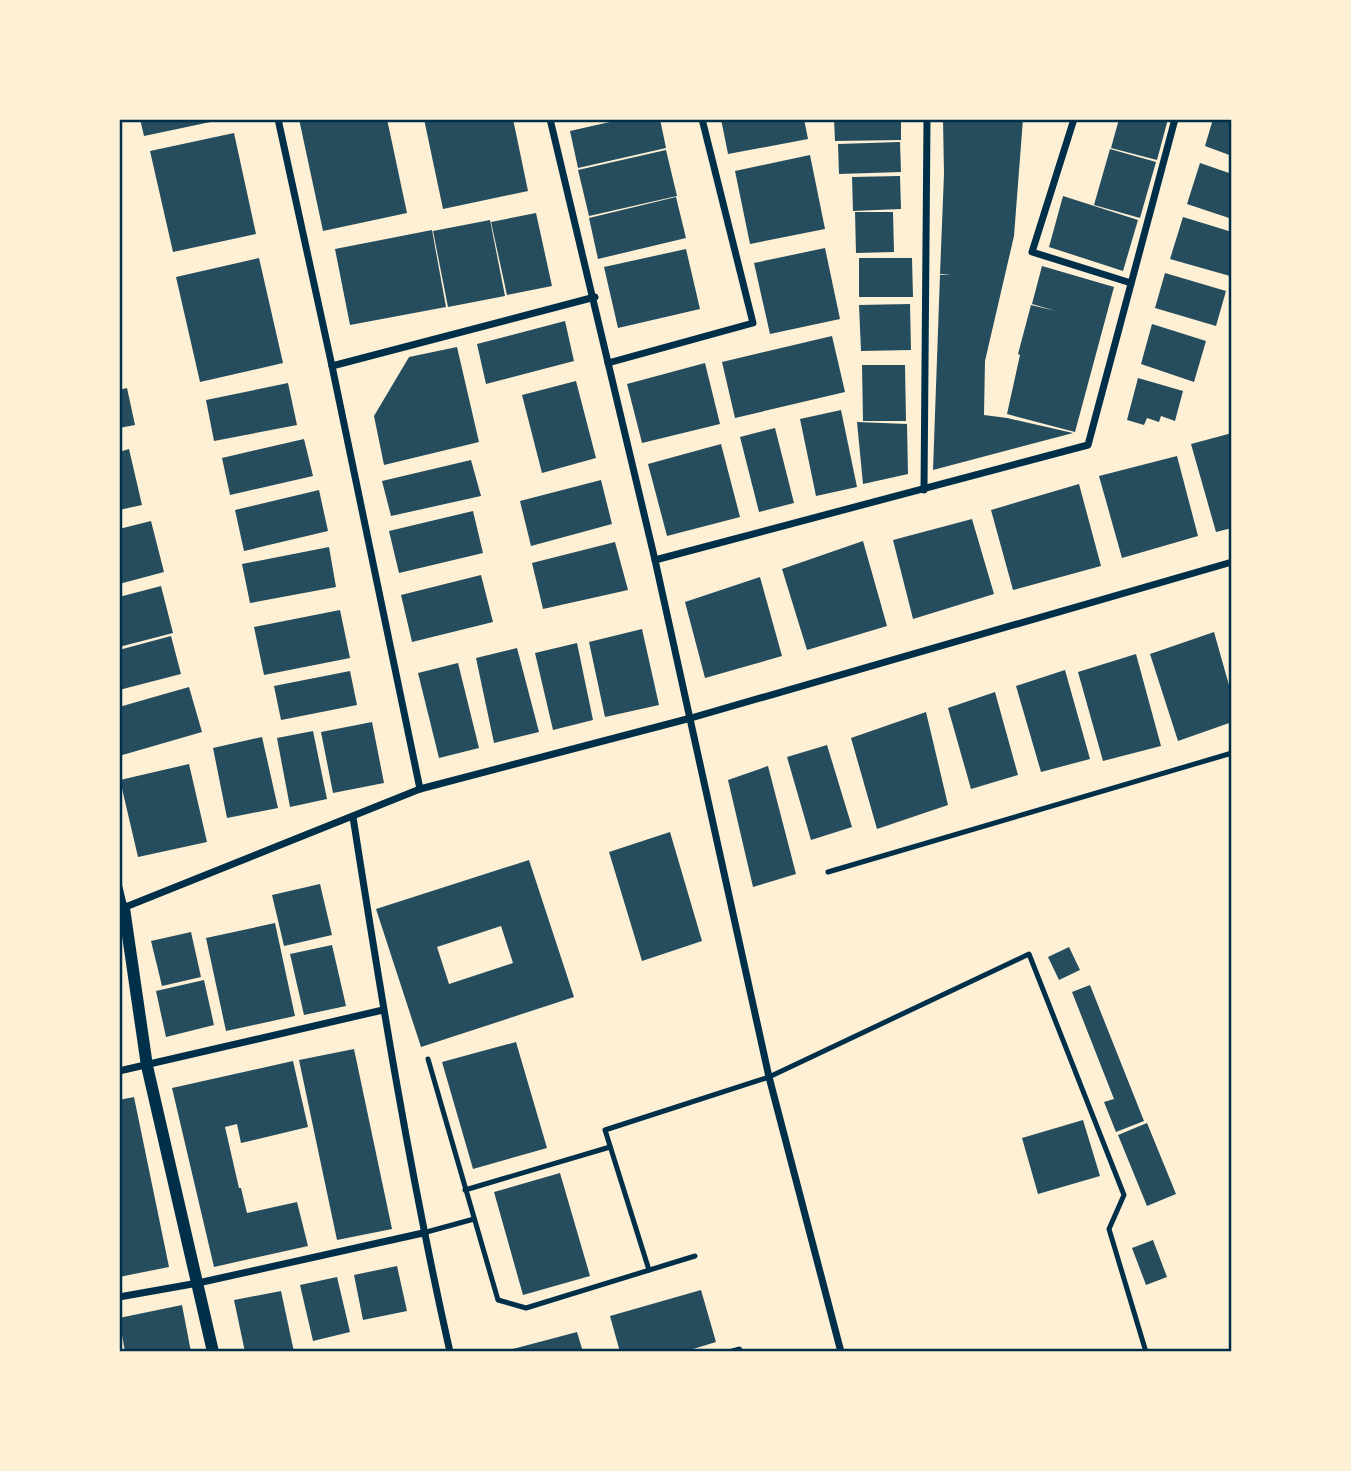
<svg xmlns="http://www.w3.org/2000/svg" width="1351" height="1471" font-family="'Noto Sans',sans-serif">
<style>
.building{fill:#264d5e;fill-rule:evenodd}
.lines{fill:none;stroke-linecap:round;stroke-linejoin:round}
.service{stroke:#003049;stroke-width:5}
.minor{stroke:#003049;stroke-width:7}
.tertiary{stroke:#003049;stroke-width:12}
.neatline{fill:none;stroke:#003049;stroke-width:2.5}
</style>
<rect width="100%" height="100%" fill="#fdf0d5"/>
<g class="building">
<polygon points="140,119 220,119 220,120 144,136"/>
<polygon points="299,119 387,119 407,213 323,231"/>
<polygon points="424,119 513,119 528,191 443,209"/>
<polygon points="623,119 660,119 666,148 578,168 570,131"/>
<polygon points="721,119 804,119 808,139 728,154"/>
<polygon points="834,119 901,119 901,140 835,141"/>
<polygon points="943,119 1023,119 1014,236 985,361 984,415 1007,418 1073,433 933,470 940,275 951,275 940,274 944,174"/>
<polygon points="1119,119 1168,119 1157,160 1111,148"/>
<polygon points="1213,119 1232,119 1232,156 1205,146"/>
<polygon points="234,133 256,234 173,252 150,151"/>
<polygon points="900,142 901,172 839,174 838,144"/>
<polygon points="1110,149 1156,162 1140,218 1094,205"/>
<polygon points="666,150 677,196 589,216 578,170"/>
<polygon points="810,155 825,229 750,244 735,171"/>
<polygon points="1200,163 1232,174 1232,219 1187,204"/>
<polygon points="900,176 901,209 853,211 852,177"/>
<polygon points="1063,196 1138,220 1123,271 1049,247"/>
<polygon points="676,197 686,238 598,259 589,218"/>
<polygon points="855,212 893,212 894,252 856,253"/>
<polygon points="536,213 552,286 507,295 491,222"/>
<polygon points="1183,217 1232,232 1232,268 1230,276 1170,259"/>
<polygon points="490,220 505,296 448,307 433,231"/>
<polygon points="432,230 446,307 350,325 335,249"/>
<polygon points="825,248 840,319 770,334 754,263"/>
<polygon points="686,249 700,309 618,328 604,267"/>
<polygon points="259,258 283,363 200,382 176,277"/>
<polygon points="859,258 912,258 913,297 859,297"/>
<polygon points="1042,266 1114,287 1075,432 1007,414 1020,355 1018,354 1031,305 1056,311 1032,304"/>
<polygon points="1165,273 1226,291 1216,326 1155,308"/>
<polygon points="910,304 911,350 861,351 859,305"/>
<polygon points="565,321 574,361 486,384 477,344"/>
<polygon points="1152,324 1206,341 1194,382 1141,364"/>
<polygon points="832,336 845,392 735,418 722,362"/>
<polygon points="457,347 479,442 384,465 374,416 409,357"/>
<polygon points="705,363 720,424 642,443 627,384"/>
<polygon points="862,365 905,365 906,421 863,421"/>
<polygon points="1138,378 1183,391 1175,421 1161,416 1159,422 1147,418 1144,425 1127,420"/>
<polygon points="576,381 596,458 542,473 522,395"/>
<polygon points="288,383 297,425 214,441 206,400"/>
<polygon points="127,388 135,425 119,428 119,390"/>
<polygon points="841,410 857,487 816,496 800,419"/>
<polygon points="857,422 907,424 908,474 863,484"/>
<polygon points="775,428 794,503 759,512 740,437"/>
<polygon points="1232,433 1232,528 1216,532 1191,444"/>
<polygon points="304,439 313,476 230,495 222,458"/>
<polygon points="721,444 740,517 667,536 648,464"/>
<polygon points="129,449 142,505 119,510 119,452"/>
<polygon points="1177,456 1198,536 1122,558 1099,476"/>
<polygon points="471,460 481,496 391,516 382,481"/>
<polygon points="601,480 612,524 531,546 520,501"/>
<polygon points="1079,484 1101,566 1013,590 991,510"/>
<polygon points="319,490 328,531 244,551 235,510"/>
<polygon points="473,511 483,553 399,573 389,531"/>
<polygon points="972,519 994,594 913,619 893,540"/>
<polygon points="151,521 164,572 119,584 119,529"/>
<polygon points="863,541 887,626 807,650 782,569"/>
<polygon points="615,542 628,590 543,609 532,563"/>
<polygon points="329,547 336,587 250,603 242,564"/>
<polygon points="481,575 493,622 412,642 401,595"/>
<polygon points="760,577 782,656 705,678 685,602"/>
<polygon points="161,586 173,633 119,647 119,597"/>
<polygon points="340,610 350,658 264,675 254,627"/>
<polygon points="642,629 659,705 605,717 589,642"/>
<polygon points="1214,632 1232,696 1232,722 1178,741 1150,654"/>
<polygon points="171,636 181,674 119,690 119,650"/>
<polygon points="577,643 593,720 553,730 535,653"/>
<polygon points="517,648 539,732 494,743 476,658"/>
<polygon points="1136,654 1161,746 1103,761 1078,672"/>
<polygon points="458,663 479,748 439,758 418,673"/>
<polygon points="1065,670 1090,759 1041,772 1016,686"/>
<polygon points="350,671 357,705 281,720 274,686"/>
<polygon points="189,687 202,732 119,756 119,707"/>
<polygon points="995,692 1018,775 971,789 948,708"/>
<polygon points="926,712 948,805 877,829 851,738"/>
<polygon points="372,722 384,783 333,793 321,732"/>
<polygon points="313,731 327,799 290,807 277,738"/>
<polygon points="262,737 278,808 227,818 213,748"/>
<polygon points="827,745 852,827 811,840 787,757"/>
<polygon points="189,764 207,842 138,857 120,780"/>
<polygon points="768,766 796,874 753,887 728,780"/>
<polygon points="670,832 702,941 642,961 609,852"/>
<path d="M529 860 574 997 421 1047 376 909ZM501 926 513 963 449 984 437 947Z"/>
<polygon points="320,884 332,935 284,946 272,895"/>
<polygon points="275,923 295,1016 226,1031 206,938"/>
<polygon points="191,932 201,977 162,986 151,941"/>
<polygon points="332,945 346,1006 304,1015 290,954"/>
<polygon points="1069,947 1080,970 1059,980 1048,957"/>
<polygon points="204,980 214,1025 166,1037 156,991"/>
<polygon points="1090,985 1144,1121 1116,1132 1104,1102 1114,1099 1072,992"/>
<polygon points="516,1042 547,1148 473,1169 442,1062"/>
<polygon points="354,1049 392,1229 337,1240 299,1060"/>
<polygon points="293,1061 308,1127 241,1143 237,1124 225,1127 239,1188 241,1188 247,1213 297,1202 308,1246 214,1267 172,1088"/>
<polygon points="134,1097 169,1267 119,1277 119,1100"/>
<polygon points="1083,1120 1100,1176 1038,1194 1022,1138"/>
<polygon points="1147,1123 1176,1194 1147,1206 1118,1135"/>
<polygon points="560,1173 590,1276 523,1295 494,1192"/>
<polygon points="1153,1240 1167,1277 1146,1285 1132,1248"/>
<polygon points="397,1266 407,1311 363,1320 354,1275"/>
<polygon points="337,1277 350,1332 313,1341 300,1285"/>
<polygon points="701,1290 716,1342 683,1352 620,1352 610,1316"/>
<polygon points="281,1291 294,1352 245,1352 234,1300"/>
<polygon points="182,1305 191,1352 125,1352 119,1318"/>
<polygon points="577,1332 583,1352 505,1352 505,1351"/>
</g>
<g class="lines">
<g class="service">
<polyline points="828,872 1232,753"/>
<polyline points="428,1059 498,1300 526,1308 695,1256"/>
<polyline points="465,1190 610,1147"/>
<polyline points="423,1233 474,1219"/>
<polyline points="649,1270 605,1130 769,1077 1029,954 1124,1195 1109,1229 1146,1352"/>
</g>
<g class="minor">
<polyline points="278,119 332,366 420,789"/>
<polyline points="550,119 655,560 769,1077 841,1352"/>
<polyline points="1074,119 1032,252 1131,283"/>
<polyline points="608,363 753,323 702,119"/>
<polyline points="332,366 595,297"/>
<polyline points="924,490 927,119"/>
<polyline points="655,560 1088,445 1175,119"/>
<path d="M353 817C381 996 410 1175 450 1352"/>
<polyline points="119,887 124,908"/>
<polyline points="123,908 420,789 691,718 1232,562"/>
<polyline points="119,1071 383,1010"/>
<polyline points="119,1297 198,1283 423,1233"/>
<polyline points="732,1352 739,1350"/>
</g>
<polyline class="tertiary" points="124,908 147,1066 213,1352"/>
</g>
<rect width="1351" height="1471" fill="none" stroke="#fdf0d5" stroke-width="242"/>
<rect x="121" y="121" width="1109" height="1229" class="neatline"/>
</svg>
